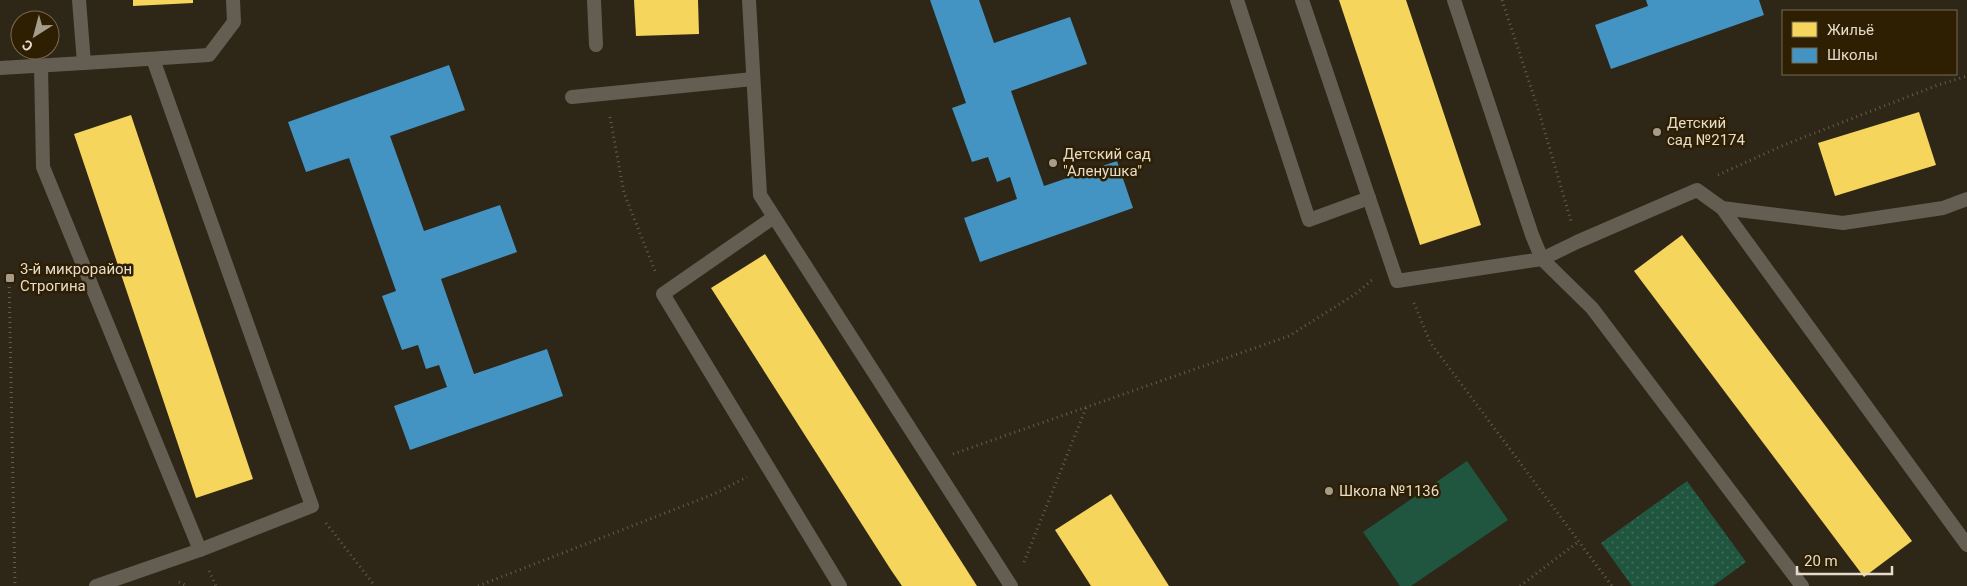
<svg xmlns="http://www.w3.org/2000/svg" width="1967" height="586" font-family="Roboto,sans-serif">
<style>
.park{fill:url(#park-dots)}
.pitch{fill:#20563f}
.homes{fill:#f6d55c}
.schools{fill:#4393c3}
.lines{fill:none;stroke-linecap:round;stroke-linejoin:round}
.path{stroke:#635d52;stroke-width:3;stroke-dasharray:1 4;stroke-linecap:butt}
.service{stroke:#645d52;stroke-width:14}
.poi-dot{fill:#a59c8c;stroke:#2e1f03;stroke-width:2}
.labels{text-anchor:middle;stroke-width:5;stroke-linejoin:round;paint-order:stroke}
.poi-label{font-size:15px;fill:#e5dbcb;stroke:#2e1f03;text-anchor:start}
</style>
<defs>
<pattern id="park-dots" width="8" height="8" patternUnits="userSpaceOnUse" patternTransform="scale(1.25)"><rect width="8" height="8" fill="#20563f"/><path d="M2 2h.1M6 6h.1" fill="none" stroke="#406e59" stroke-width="1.8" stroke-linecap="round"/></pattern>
</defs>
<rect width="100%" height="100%" fill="#2e2616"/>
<polygon class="park" points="1687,481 1746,562 1713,586 1632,586 1601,543"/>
<polygon class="pitch" points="1467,461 1508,520 1411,586 1400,586 1363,532"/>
<g class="homes">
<polygon points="133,0 193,0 193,3 133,6"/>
<polygon points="634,0 698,0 699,34 636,36"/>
<polygon points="1339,0 1406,0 1481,225 1420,245"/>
<polygon points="1919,112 1936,165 1835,196 1818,143"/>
<polygon points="131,115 253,479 196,498 74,134"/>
<polygon points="1682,235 1912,541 1864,577 1634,271"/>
<polygon points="765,254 977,586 902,586 891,570 711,288"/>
<polygon points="1111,494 1169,586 1091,586 1055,530"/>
</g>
<g class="schools">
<polygon points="930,0 979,0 994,43 1070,17 1087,64 1011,91 1044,186 1117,161 1133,208 980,262 964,218 1017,199 1010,177 997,182 988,157 972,162 952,108 966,103"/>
<polygon points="1646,0 1759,0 1764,15 1611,69 1595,25 1648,6"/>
<polygon points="449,65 465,110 390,136 424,231 500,205 517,252 441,279 474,374 547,349 563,396 410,450 394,406 447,387 439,365 426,369 418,345 402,350 382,296 396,291 349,158 306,172 288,122"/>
</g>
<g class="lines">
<g class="path">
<polyline points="1502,0 1539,112 1571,221"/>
<polyline points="610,117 624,193 655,271"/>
<polyline points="1718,175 1784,145 1938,85 1967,76"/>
<polyline points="9,277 15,586"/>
<polyline points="1414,303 1430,342 1612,586"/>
<polyline points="953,454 1289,336 1354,295 1372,280"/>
<polyline points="326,523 375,586"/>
<polyline points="1024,562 1086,408"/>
<polyline points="209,571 216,586"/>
<polyline points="179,582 187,586"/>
<polyline points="478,586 714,494 747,477"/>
<polyline points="1520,586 1578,542"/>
</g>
<g class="service">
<polyline points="594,0 596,45"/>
<polyline points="749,0 760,195 1011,586"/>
<polyline points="1237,0 1309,220 1369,198"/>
<polyline points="1302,0 1397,281 1542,259 1577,242 1697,190 1722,208 1967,545"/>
<polyline points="1454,0 1532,235 1542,259 1592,308 1802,586"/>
<polyline points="84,63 209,55 234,22 233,0"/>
<polyline points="41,66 43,167 200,550 312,506 153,59"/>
<polyline points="0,68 84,63 79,0"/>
<polyline points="572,97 753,79"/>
<polyline points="1722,208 1843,223 1943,208 1967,199"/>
<polyline points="774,217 663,294 840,586"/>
<polyline points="96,586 200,550"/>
</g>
</g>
<g class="poi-dot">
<circle cx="1657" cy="132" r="5"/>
<circle cx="1053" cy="163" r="5"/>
<rect x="5" y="273" width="10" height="10" rx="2.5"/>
<circle cx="1329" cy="491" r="5"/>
</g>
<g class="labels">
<g class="poi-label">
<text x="1667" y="128">Детский<tspan x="1667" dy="17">сад №2174</tspan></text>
<text x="1063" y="159">Детский сад<tspan x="1063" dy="17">"Аленушка"</tspan></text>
<text x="20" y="274">3-й микрорайон<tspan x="20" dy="17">Строгина</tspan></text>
<text x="1339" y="496">Школа №1136</text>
</g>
</g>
<rect x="1782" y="10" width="175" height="65" fill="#2e1f03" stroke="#776a53"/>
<rect x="1792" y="22" width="25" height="15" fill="#f6d55c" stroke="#776a53"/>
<text x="1827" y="35" font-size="15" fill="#e5dbcb">Жильё</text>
<rect x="1792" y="48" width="25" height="15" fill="#4393c3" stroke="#776a53"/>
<text x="1827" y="60" font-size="15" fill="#e5dbcb">Школы</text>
<g transform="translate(35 35) rotate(216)"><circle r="24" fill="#2e1f03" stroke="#776a53"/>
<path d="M0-4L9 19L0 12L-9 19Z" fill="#a59c8c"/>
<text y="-8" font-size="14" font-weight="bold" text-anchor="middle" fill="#e5dbcb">С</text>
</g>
<path d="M1797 566v8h95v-8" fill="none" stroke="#e5dbcb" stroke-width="2.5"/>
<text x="1804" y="566" font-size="15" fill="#e5dbcb" stroke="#2e1f03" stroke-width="4" paint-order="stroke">20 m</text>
</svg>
